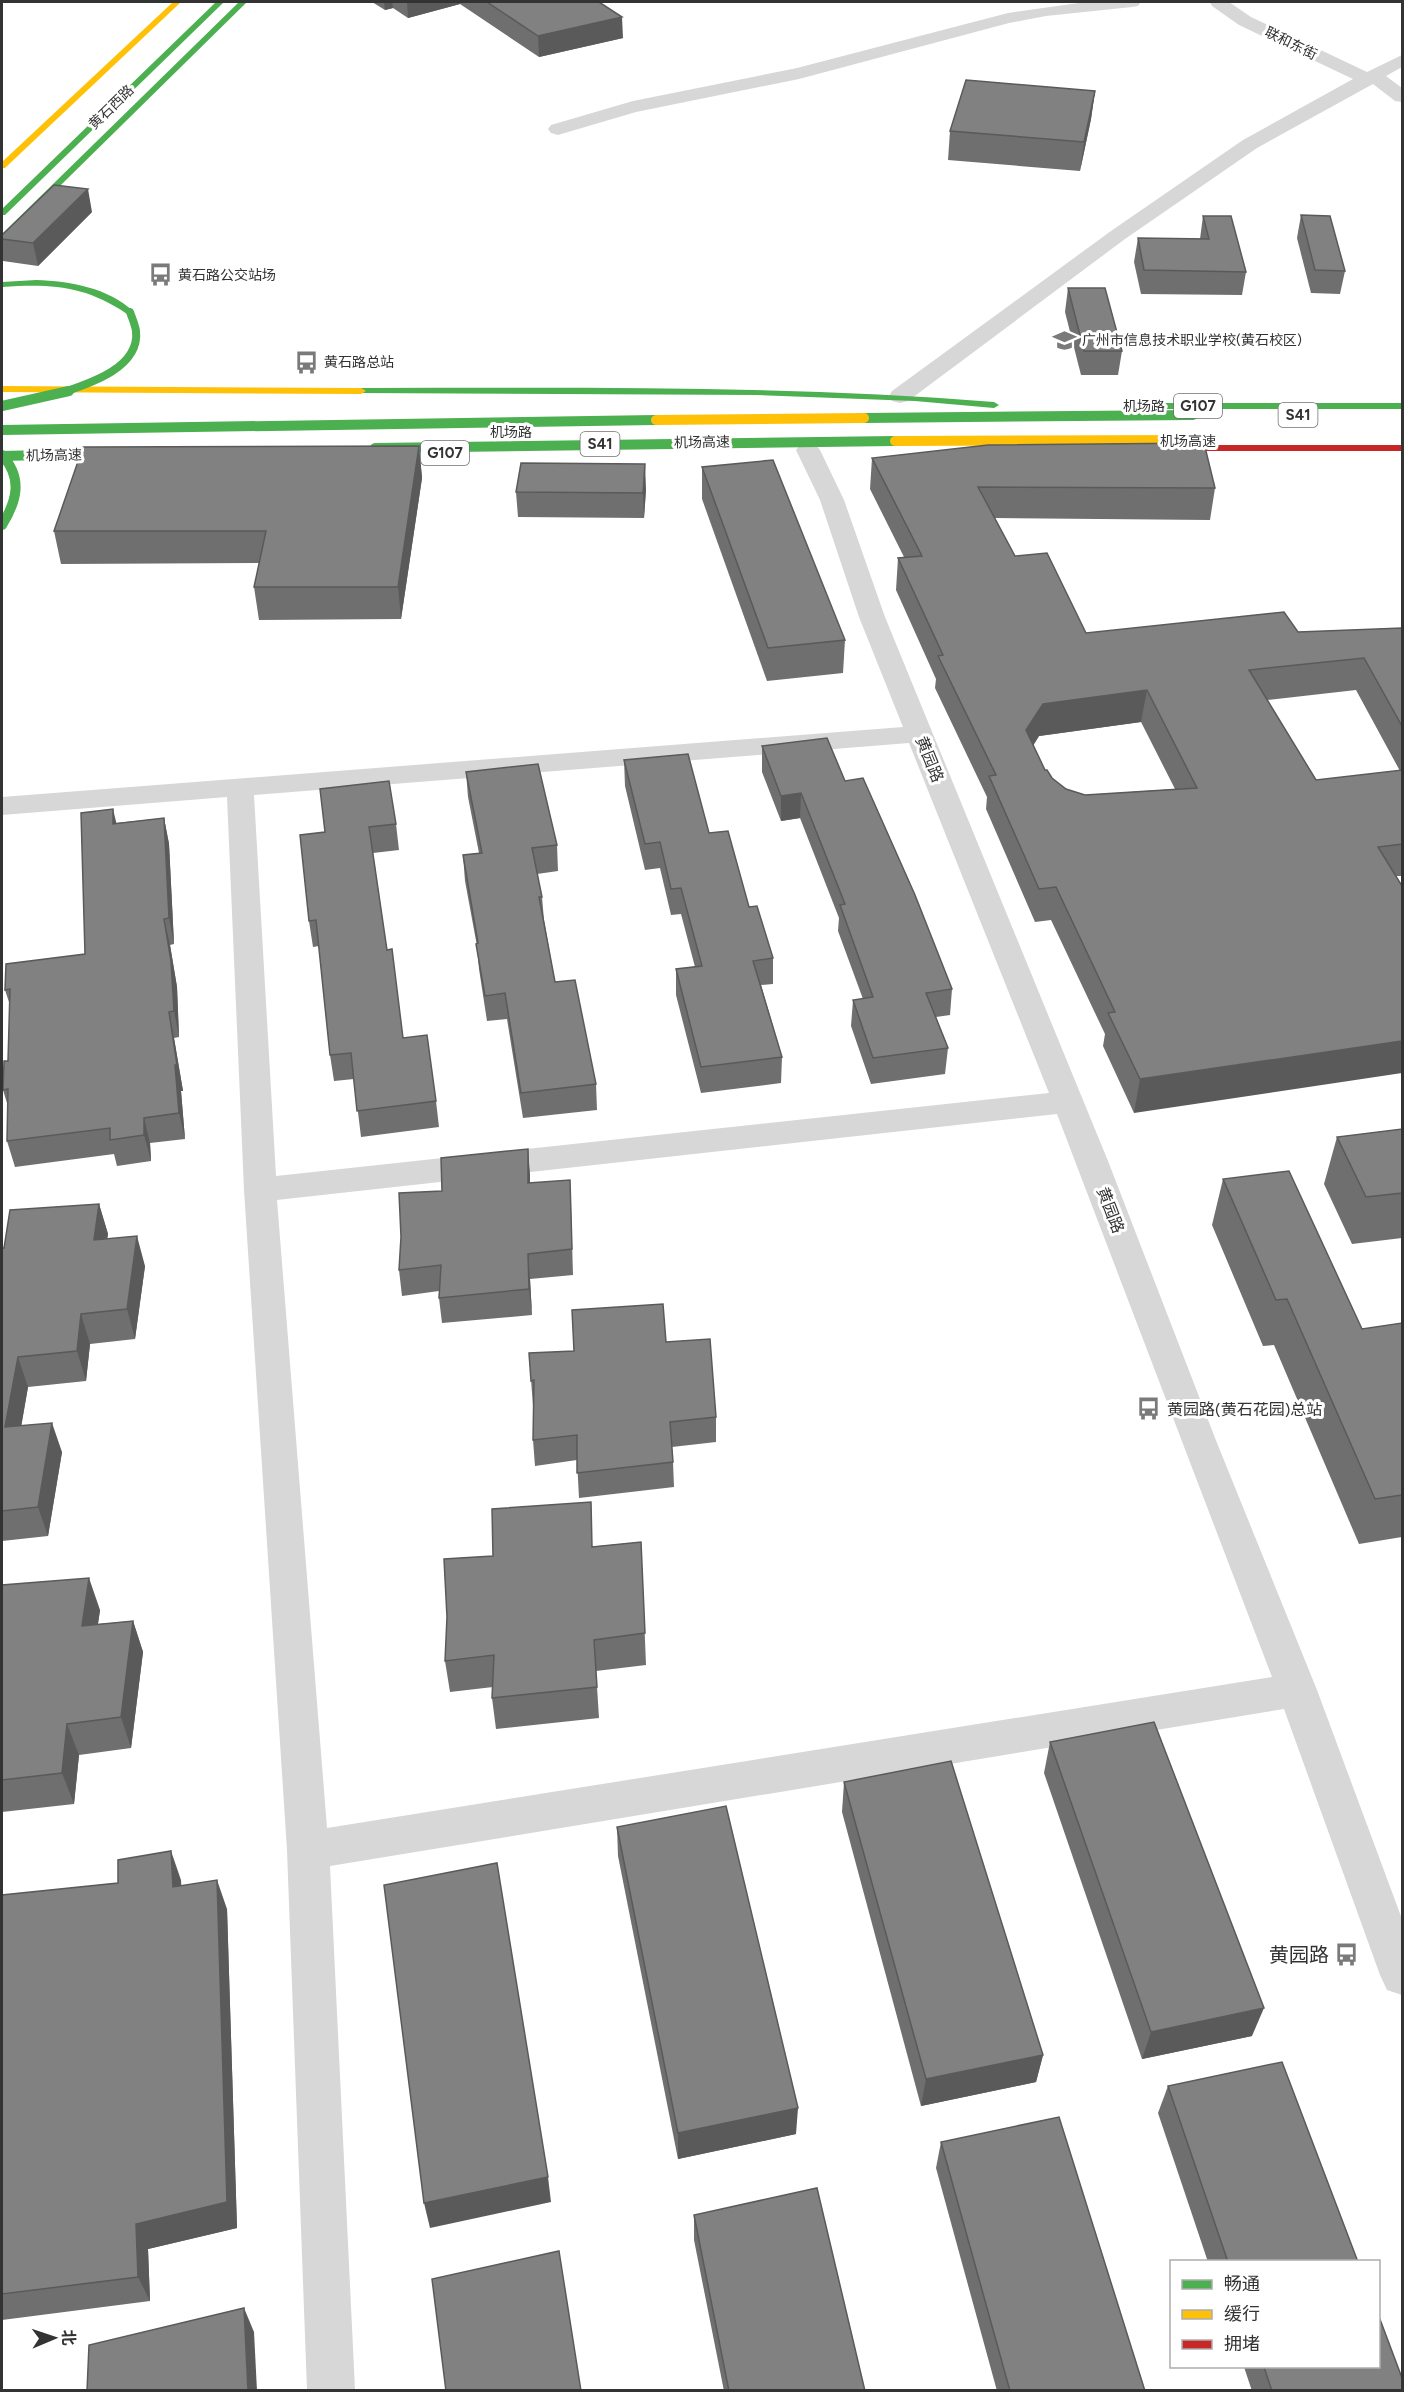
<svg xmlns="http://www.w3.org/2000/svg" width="1404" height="2392" font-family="Figtree,'Noto Sans SC',sans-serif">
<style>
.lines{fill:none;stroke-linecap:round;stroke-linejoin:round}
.street{fill:#d7d7d7;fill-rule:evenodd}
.fast{fill:#4caf50;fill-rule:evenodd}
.slow{fill:#ffc107;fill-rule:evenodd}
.jam{fill:#c62828;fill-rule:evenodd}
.fast-bridge-far1{stroke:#4caf50;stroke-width:8}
.fast-bridge{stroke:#4caf50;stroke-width:10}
.slow-bridge{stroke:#ffc107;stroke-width:10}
.wall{fill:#6f6f6f;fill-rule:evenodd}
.shaded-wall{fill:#5a5a5a}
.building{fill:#818181;stroke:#5a5a5a;stroke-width:1.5;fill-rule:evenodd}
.labels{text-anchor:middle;stroke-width:6;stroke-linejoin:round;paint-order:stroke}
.far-street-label{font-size:14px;fill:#333;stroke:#fff}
.far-poi-label{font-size:14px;fill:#333;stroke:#fff;text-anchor:start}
.shield{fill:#fff;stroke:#707070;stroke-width:1.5}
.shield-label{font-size:15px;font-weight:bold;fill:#333}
.street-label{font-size:16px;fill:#333;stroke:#fff}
.poi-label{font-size:16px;fill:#333;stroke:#fff;text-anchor:start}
.near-poi-label{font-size:20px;fill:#333;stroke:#fff;text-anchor:end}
</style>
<rect width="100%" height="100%" fill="#fff"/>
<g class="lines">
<g class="street">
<polygon points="1086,2 1141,2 1138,6 1132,7 1046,16 1009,23 799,79 636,112 558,135 551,133 548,129 551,125 633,101 797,68 1008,13"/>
<polygon points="1210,2 1229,2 1251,17 1367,72 1402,55 1402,67 1386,76 1402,88 1402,102 1395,101 1373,84 1257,148 1125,239 908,401 900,403 892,401 889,396 892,391 1111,231 1243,140 1353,79 1239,25 1212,6"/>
<path d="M808 443 816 445 820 450 844 500 885 617 1108 1161 1217 1443 1317 1690 1402 1919V1995L1387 1990 1380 1975 1284 1709 330 1866 355 2390H307L287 1850 244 1190 227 797 2 815V797L903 727 859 617 820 500 796 450 800 445ZM909 743 1049 1093 276 1176 254 795ZM1057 1114 1272 1677 327 1828 277 1200Z"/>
</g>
<g class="fast">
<polygon points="216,2 224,2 5,215 2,215 2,209"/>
<polygon points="239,2 247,2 5,240 2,240 2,234"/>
<path d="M36 280C70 281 109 288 134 312L127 314C84 285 51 284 2 287V282Z"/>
<path d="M361 388C572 388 783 385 994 402L999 405 994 408 915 401 757 395 358 393 356 391Z"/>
<polygon points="1402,403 1402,409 1157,409 1152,406 1157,403"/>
</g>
<g class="slow">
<polygon points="173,2 181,2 5,168 2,168 2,162"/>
<polygon points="2,386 361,388 366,391 361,394 2,392"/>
</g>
<polygon class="jam" points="1402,445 1402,451 1164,451 1159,448 1164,445"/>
<path class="fast-bridge-far1" d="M64 392C91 383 140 367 136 331 135 324 132 318 130 312"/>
<g class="fast-bridge">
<polyline points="2,406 69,391"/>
<polyline points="864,418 1193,415"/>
<polyline points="2,430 656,420"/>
<polyline points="375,448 895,441"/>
<path d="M2 455C23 478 17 501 2 525"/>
<polyline points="2,456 126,453"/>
</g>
<g class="slow-bridge">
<polyline points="656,420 864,418"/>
<polyline points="895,441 1199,440"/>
</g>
</g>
<g class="wall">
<polygon points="372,2 599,2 623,38 539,57 460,4 408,18 393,8 385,10"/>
<polygon points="1095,91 1091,119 1080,171 948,160 950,131"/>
<polygon points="92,212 38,266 3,261 2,255 2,235"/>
<polygon points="1301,215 1345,271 1340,294 1311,293 1297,238"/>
<polygon points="1203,216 1246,272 1242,295 1141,294 1134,262 1138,238 1200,239"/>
<polygon points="1068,288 1122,351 1118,375 1081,375 1065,312"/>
<polygon points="419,446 422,478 401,619 259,620 254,587 259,563 61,564 54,531"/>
<path d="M872 458 1215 488 1210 520 995 518 1015 556 1086 633 1298 632 1402 628V876H1397L1134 1113 1103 1046 1105 1034 1051 920 1035 922 986 809 987 797 935 688 936 679 896 590 898 558 904 557 870 489ZM1356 690 1400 771 1316 780 1267 700ZM1141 722 1175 789 1085 795 1066 789 1052 778 1045 770 1033 746 1039 736Z"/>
<polygon points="702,467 845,640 843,673 767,681 702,499"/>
<polygon points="646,489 644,518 518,517 516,492"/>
<polygon points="762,746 845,781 952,989 950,1015 936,1017 948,1048 945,1074 871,1084 851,1026 853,1000 863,999 838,931 839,918 800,818 781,821 762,772"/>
<polygon points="624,760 709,833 749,907 773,958 773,984 761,985 782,1057 781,1083 701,1093 676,995 676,969 695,967 681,914 671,915 660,868 645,870 625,786"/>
<polygon points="466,772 557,845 558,871 537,874 542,897 544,920 555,982 596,1084 597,1110 523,1118 507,1019 487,1021 479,969 477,946 465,881 463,855 479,853 468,797"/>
<polygon points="164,818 169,844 174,944 170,945 177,987 179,1037 174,1038 183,1091 181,1091 185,1139 150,1143 151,1161 117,1166 114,1154 15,1167 7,1141 7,1103 3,1090 8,1061 10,1005 5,990 85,954 116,823"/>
<polygon points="396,824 399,850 373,853 387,950 403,1038 436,1101 439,1127 361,1137 354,1079 334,1081 330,1055 319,946 313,947 309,921 300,835"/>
<polygon points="1402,1129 1402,1238 1352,1244 1324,1184 1337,1137"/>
<polygon points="528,1149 530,1183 571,1206 573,1275 530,1279 532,1315 442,1323 439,1298 439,1291 402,1296 399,1270 442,1191"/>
<polygon points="1223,1179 1362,1329 1402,1323 1402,1537 1359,1544 1274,1345 1263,1346 1212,1225"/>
<polygon points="99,1204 108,1234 107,1239 145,1266 135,1339 90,1344 86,1381 28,1387 21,1426 62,1452 48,1536 2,1541 2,1248 4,1248"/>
<polygon points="666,1342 716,1417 716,1442 672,1447 673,1462 674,1487 579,1498 577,1460 535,1466 533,1440 533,1406 529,1353 574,1351"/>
<polygon points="641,1542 646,1665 596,1671 599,1718 496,1729 492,1698 493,1687 450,1692 445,1661 493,1556"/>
<polygon points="2,1585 100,1610 98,1624 133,1621 143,1652 131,1748 79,1755 74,1804 2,1812"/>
<polygon points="1050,1742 1252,2036 1142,2059 1044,1773"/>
<polygon points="844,1782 1043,2055 1036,2082 921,2106 842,1812"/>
<polygon points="617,1827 796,2134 678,2159 618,1856"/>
<polygon points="181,1880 181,1886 227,1909 237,2228 148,2249 150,2301 2,2320 2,1895"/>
<polygon points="1168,2086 1358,2262 1208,2262 1158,2113"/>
<polygon points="941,2142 1145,2391 997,2391 936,2168"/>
<polygon points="694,2215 865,2391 724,2391 694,2240"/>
<polygon points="1244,2367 1378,2367 1402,2391 1252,2391"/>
</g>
<g class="shaded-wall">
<polygon points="384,2 392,2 393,8 385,10"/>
<polygon points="407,2 460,2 460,4 408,18"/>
<polygon points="622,17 623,38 539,57 538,36"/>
<polygon points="1095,91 1091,119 1080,171 1084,142"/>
<polygon points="88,189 92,212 38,266 33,243"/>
<polygon points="419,446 422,478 401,619 398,587"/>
<polygon points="645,464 646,489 644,518 643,493"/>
<polygon points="1147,690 1141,722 1039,736 1022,762 1026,730 1043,704"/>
<polygon points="801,793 800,818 781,821 781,796"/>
<polygon points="113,809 119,834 113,824"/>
<polygon points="164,818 169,844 174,944 169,918"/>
<polygon points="164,919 170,945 177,987 179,1037 174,1011"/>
<polygon points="169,1012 174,1038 183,1091 181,1091 185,1139 179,1113"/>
<polygon points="1402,1041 1402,1073 1134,1113 1140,1079"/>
<polygon points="144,1118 150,1143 151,1161 144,1135"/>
<polygon points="528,1149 530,1175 530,1209 528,1183"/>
<polygon points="99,1204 108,1234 102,1270 94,1240"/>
<polygon points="137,1236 145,1266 135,1339 127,1309"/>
<polygon points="528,1254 530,1279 532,1315 529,1289"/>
<polygon points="81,1314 90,1344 86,1381 77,1351"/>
<polygon points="18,1357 28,1387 16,1457 5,1427"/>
<polygon points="52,1423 62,1452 48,1536 38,1507"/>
<polygon points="89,1578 100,1610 93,1657 82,1626"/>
<polygon points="133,1621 143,1652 131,1748 121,1717"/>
<polygon points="67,1724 79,1755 74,1804 62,1773"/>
<polygon points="171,1851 181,1880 183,1916 173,1887"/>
<polygon points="217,1880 227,1909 237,2228 148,2249 150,2301 138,2277 136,2224"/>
<polygon points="1264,2008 1252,2036 1142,2059 1151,2032"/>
<polygon points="1043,2055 1036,2082 921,2106 926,2079"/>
<polygon points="798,2108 796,2134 678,2159 678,2133"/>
<polygon points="548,2177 551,2202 430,2228 424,2203"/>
<polygon points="244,2308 254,2332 257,2391 248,2391"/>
</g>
<g class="building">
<polygon points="487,2 599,2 622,17 538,36"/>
<polygon points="966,80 1095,91 1084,142 950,131"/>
<polygon points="54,185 88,189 33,243 2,239 2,235"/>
<polygon points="1301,215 1330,216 1345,271 1315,270"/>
<polygon points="1203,216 1231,216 1246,272 1144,270 1138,238 1209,239"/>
<polygon points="1068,288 1105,288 1122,351 1084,351"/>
<path d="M1204 443 1215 488 978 487 1015 556 1047 553 1086 633 1284 612 1298 632 1402 628V726L1364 658 1249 670 1316 780 1402 770V844L1378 847 1402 886V1041L1140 1079 1108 1013 1115 1012 1056 887 1039 889 989 776 996 775 938 656 943 655 898 558 922 556 872 458 988 445ZM1147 690 1197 788 1085 795 1066 789 1052 778 1047 770H1045L1026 730 1043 704Z"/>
<polygon points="419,446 398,587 254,587 266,531 54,531 83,447"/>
<polygon points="773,460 845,640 768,648 702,467"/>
<polygon points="521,463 645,464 643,493 516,492"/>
<polygon points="827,738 845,781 863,778 915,895 952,989 926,993 948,1048 873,1058 853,1000 873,997 840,905 845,904 801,793 781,796 762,746"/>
<polygon points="688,754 709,833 728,831 749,907 757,906 773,958 753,961 782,1057 701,1067 676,969 702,966 681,888 671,889 660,842 645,844 624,760"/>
<polygon points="538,764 557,845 532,848 542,897 539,897 555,982 575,980 596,1084 521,1093 505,993 485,996 476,944 478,943 463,855 482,853 466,772"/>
<polygon points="389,781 396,824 369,827 387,950 392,949 403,1038 427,1035 436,1101 357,1111 351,1053 330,1055 316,920 309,921 300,835 325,832 320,789"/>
<polygon points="113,809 113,824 164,818 169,918 164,919 171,961 174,1011 169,1012 177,1065 175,1065 179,1113 144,1118 144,1135 110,1140 110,1128 7,1141 8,1089 3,1090 4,1061 8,1061 10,989 5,990 6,964 85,954 81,813"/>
<polygon points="1402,1129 1402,1193 1366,1197 1337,1137"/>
<polygon points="528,1149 528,1183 570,1180 572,1249 528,1254 529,1289 439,1298 441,1265 399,1270 401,1237 399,1193 442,1191 441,1158"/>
<polygon points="1289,1171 1362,1329 1402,1323 1402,1495 1375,1499 1287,1299 1276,1300 1223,1179"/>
<polygon points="99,1204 94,1240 137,1236 127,1309 81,1314 77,1351 18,1357 5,1427 52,1423 38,1507 2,1511 2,1248 4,1248 10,1210"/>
<polygon points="663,1304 666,1342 710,1339 716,1417 670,1422 673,1462 577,1473 577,1435 533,1440 534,1380 531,1381 529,1353 574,1351 572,1310"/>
<polygon points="591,1502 592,1547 641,1542 645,1633 594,1640 597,1687 492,1698 494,1655 445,1661 447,1617 444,1559 493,1556 492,1509"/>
<polygon points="89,1578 82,1626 133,1621 121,1717 67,1724 62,1773 2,1780 2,1585"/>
<polygon points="1154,1722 1264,2008 1151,2032 1050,1742"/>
<polygon points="951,1761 1043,2055 926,2079 844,1782"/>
<polygon points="726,1806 798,2108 678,2133 617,1827"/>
<polygon points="171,1851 173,1887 217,1880 227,2202 136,2224 138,2277 2,2294 2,1895 118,1883 118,1860"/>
<polygon points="497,1863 548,2177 424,2203 384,1885"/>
<polygon points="1282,2062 1358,2262 1228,2262 1168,2086"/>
<polygon points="1059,2117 1145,2391 1010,2391 941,2142"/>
<polygon points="817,2188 865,2391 729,2391 694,2215"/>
<polygon points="559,2251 581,2391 446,2391 432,2279"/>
<polygon points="244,2308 248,2391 87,2391 89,2345"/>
<polygon points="1378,2314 1402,2378 1402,2391 1272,2391 1264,2367 1378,2367"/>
</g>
<defs>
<symbol id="bus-bare" viewBox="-9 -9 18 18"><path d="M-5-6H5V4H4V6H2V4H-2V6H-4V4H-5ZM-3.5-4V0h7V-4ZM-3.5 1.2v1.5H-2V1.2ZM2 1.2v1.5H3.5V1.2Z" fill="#7a7a7a" stroke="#fff" stroke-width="2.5" paint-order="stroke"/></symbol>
<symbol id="school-bare" viewBox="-9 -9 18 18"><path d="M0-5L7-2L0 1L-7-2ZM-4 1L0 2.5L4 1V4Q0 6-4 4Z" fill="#7a7a7a" stroke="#fff" stroke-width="2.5" paint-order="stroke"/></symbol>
</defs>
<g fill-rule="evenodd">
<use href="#bus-bare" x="144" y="258" width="33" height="33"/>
<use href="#school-bare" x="1048" y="324" width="33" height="33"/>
<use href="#bus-bare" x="290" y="346" width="33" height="33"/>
<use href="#bus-bare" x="1132" y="1392" width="33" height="33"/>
<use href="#bus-bare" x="1330" y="1938" width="33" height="33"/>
</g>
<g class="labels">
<g class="far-street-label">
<text transform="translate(1291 43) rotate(26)" y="5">联和东街</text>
<text transform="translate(111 107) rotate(-44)" y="5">黄石西路</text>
<text x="1144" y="411">机场路</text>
<text x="511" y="437">机场路</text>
<text x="1188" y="446">机场高速</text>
<text transform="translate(702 442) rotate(-1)" y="5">机场高速</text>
<text transform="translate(54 455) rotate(-1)" y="5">机场高速</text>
</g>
<g class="far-poi-label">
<text x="178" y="280">黄石路公交站场</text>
<text x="1082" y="345">广州市信息技术职业学校(黄石校区)</text>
<text x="324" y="367">黄石路总站</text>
</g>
<g class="shield">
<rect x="1174" y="394" width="48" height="24" rx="4.5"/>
<rect x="1278.5" y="403" width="39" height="24" rx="4.5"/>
<rect x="580.5" y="432" width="39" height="24" rx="4.5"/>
<rect x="421" y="441" width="48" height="24" rx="4.5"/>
</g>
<g class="shield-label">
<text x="1198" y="411">G107</text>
<text x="1298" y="420">S41</text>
<text x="600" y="449">S41</text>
<text x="445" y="458">G107</text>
</g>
<g class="street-label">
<text transform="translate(930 759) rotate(68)" y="6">黄园路</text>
<text transform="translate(1111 1210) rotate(69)" y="6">黄园路</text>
</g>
<g class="poi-label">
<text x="1167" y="1415">黄园路(黄石花园)总站</text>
</g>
<g class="near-poi-label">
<text x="1329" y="1962">黄园路</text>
</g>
</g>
<rect width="1404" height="2392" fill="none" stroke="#333333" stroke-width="6"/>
<rect x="1170" y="2260" width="210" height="108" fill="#ffffff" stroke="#adadad" stroke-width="1.5"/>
<rect x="1182" y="2280" width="30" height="9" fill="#4caf50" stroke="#adadad" stroke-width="1.5"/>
<text x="1224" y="2290" font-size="18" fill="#333333">畅通</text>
<rect x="1182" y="2310" width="30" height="9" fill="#ffc107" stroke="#adadad" stroke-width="1.5"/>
<text x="1224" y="2320" font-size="18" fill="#333333">缓行</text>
<rect x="1182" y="2340" width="30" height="9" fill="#c62828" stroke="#adadad" stroke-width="1.5"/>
<text x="1224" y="2350" font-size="18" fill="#333333">拥堵</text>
<g transform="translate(54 2338) rotate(88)" stroke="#ffffff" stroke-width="4.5" paint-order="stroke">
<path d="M0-4.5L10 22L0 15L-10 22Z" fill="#333333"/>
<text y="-9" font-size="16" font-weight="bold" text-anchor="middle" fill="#333333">北</text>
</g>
</svg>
